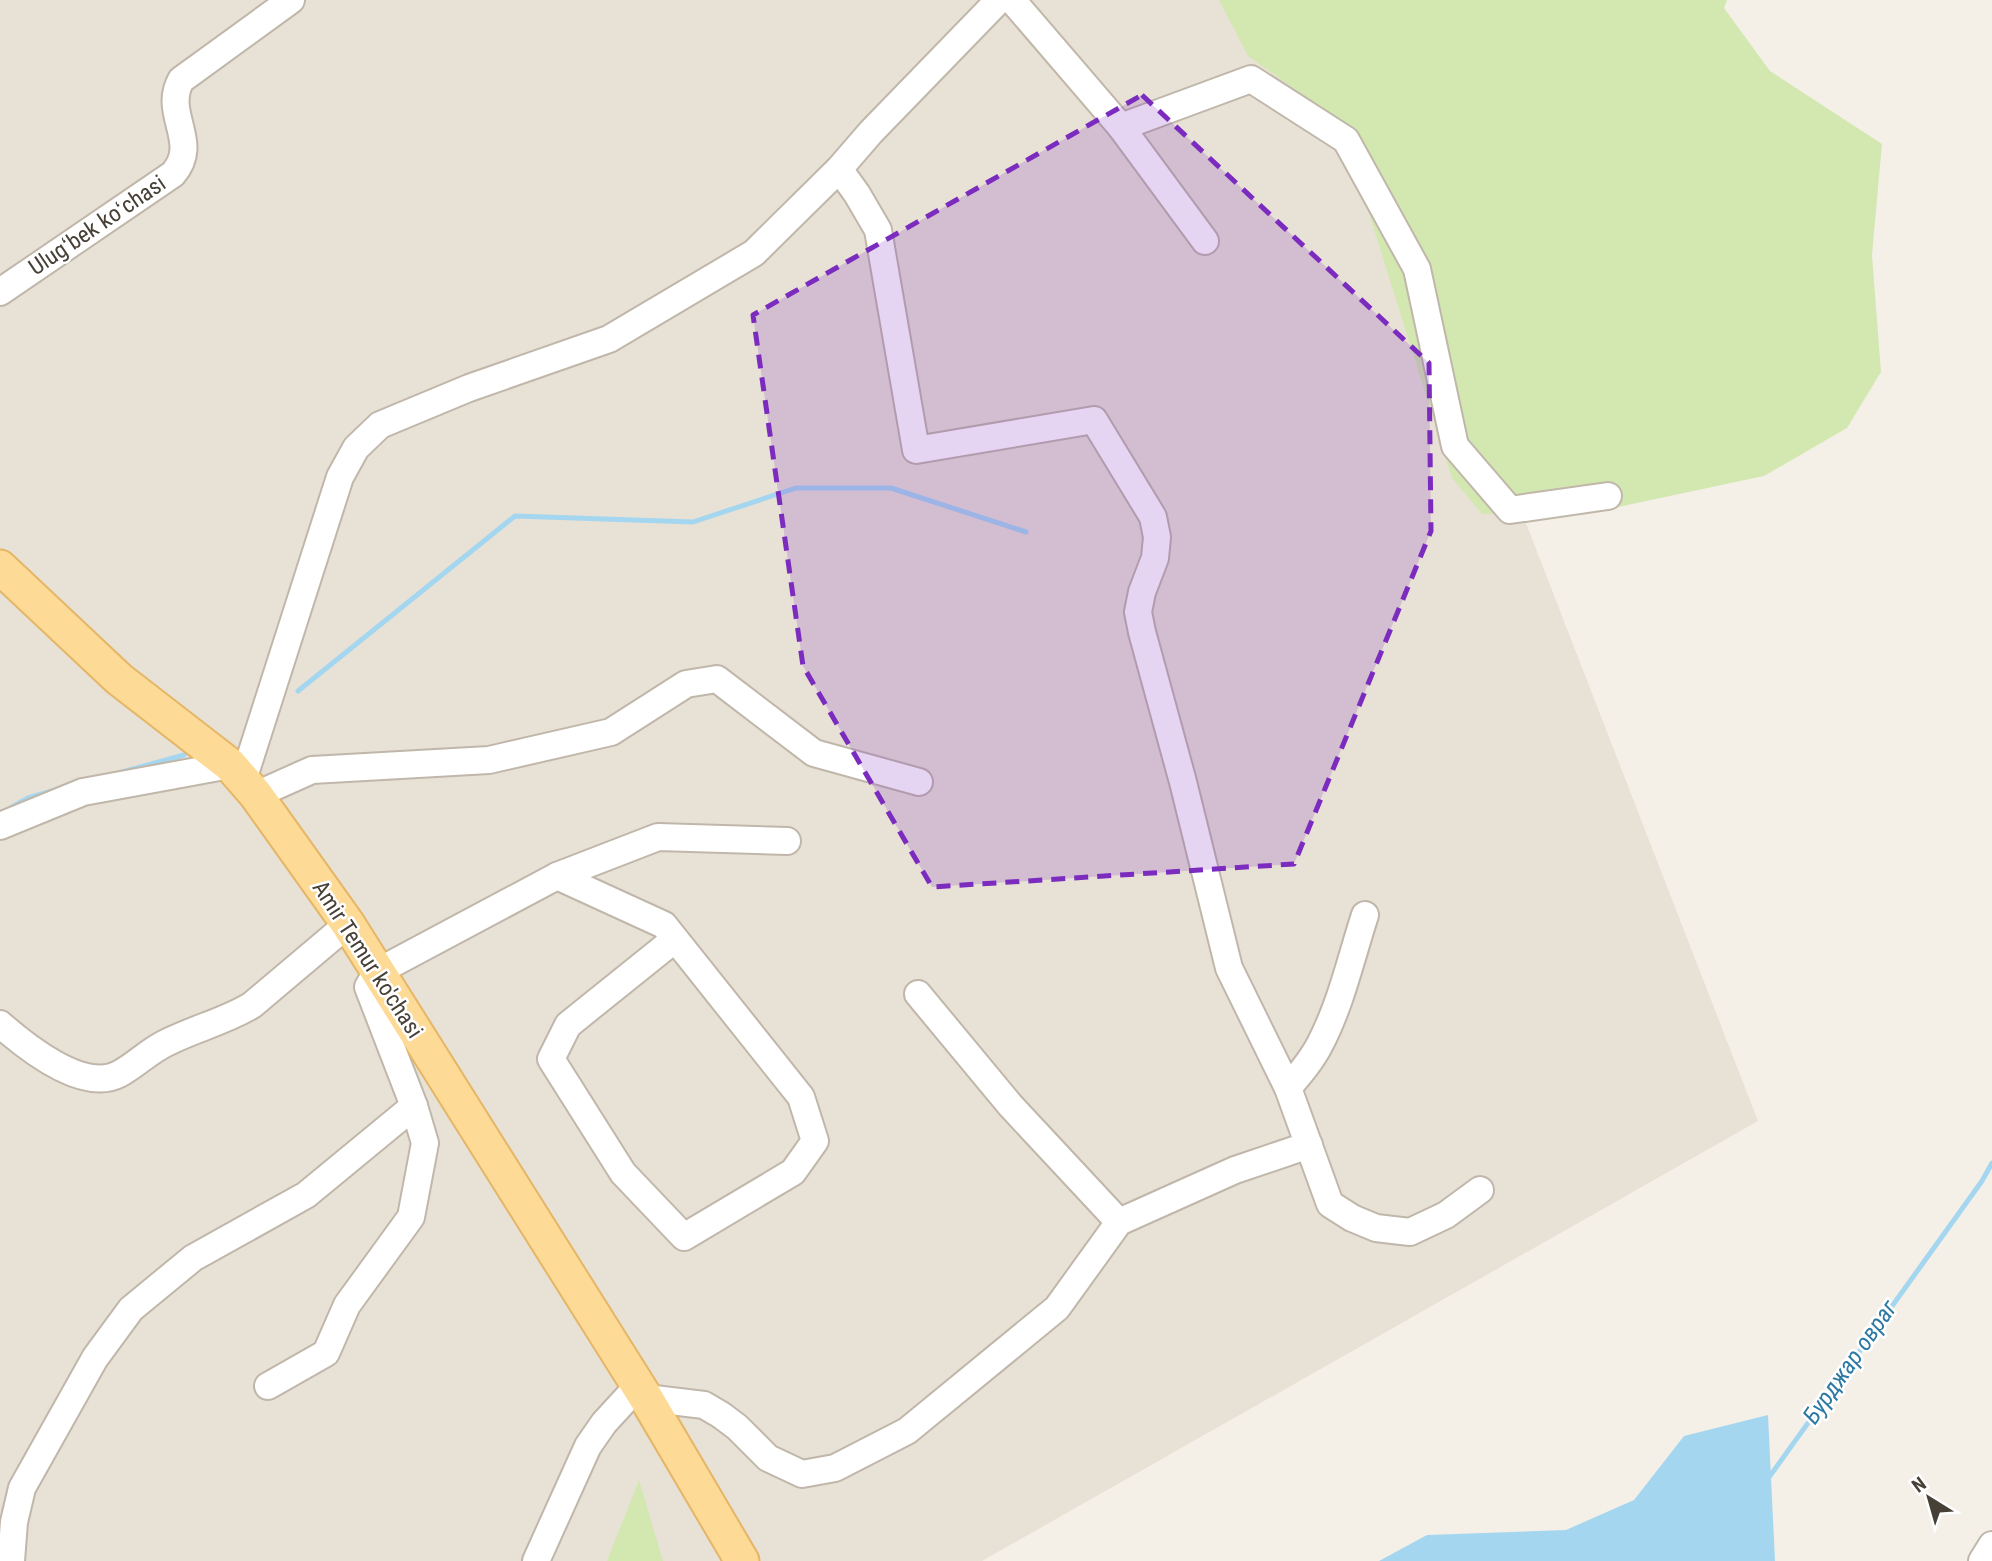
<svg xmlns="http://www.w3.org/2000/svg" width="1992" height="1561" font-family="'Roboto Condensed',sans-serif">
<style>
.residential{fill:#e8e1d6}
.green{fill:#d3e8b1}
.water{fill:#a4d6f0}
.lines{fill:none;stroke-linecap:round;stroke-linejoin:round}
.stream{stroke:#a4d6f0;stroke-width:5}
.minor-casing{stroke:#c0b7aa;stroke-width:30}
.major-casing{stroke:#e4b666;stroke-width:37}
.minor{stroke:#fff;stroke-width:26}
.major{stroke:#feda97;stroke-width:33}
.marked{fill:#7b2cbf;fill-opacity:0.2;stroke:#7b2cbf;stroke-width:5;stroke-dasharray:14 9;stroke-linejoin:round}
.labels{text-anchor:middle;stroke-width:5;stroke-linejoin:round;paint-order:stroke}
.street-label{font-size:23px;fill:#474037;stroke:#fff}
.water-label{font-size:24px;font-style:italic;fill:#2c79a4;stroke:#fff}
</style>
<rect width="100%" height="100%" fill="#f4f0e8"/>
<polygon class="residential" points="0,0 1323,0 1758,1121 982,1561 0,1561"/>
<g class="green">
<polygon points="1219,0 1727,0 1724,8 1770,71 1882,144 1872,255 1881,372 1847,428 1764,476 1604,510 1482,514 1452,478 1340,121 1248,56"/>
<polygon points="639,1480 663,1561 607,1561"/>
</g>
<polygon class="water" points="1768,1415 1775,1561 1379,1561 1427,1535 1566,1530 1634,1500 1684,1436"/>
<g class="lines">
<g class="stream">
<polyline points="298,691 515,516 693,522 796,488 891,488 1026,532"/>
<polyline points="122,772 184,755"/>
<polyline points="7,810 28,798 52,791"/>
<polyline points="1767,1480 1982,1181 1992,1163"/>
</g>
<defs>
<g id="minor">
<polyline points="1012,0 1121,127 1205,241"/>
<polyline points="1121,127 1251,79 1346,140 1417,269 1455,446 1510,510 1608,496"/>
<polyline points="839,169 857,194 878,230 916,450 1094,420 1153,517 1157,537 1155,558 1142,592 1138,612 1142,632 1183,782 1229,968 1288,1088 1330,1204 1352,1218 1376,1228 1410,1232 1446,1215 1480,1190"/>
<path d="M0 292 173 174C201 142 162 114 181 80L291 0"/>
<polyline points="243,780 340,477 356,448 380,425 469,388 609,339 754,253 839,169 871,132 999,0"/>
<polyline points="256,795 312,770 489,760 611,732 686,684 717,679 814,753 919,782"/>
<polyline points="0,826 83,792 230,765"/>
<polyline points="557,876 664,925 801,1097 815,1141 793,1172 684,1237 623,1173 551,1059 568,1025 675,939"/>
<polyline points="918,994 1010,1105 1119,1222"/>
<path d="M0 1024C25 1046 83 1093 119 1074 136 1065 150 1050 168 1042 196 1028 226 1021 252 1005L348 924"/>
<path d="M1288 1088C1300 1074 1312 1060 1320 1044 1341 1004 1351 958 1365 915"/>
<polyline points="268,1386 326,1353 347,1305 411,1217 425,1143 414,1106 368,987 377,972 557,876 658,837 787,841"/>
<polyline points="646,1398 704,1405 721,1415 737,1427 768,1458 802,1474 835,1468 907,1431 1057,1308 1119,1222 1235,1170 1309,1145"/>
<polyline points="11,1561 14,1522 22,1488 95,1358 131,1309 193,1258 306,1195 414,1106"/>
<polyline points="536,1561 588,1446 604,1423 638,1386"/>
<polyline points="1982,1561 1992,1545"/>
</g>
<polyline id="major" points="0,567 119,679 230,765 256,795 348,924 646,1398 742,1561"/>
</defs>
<use href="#minor" class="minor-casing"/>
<use href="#major" class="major-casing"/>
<use href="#minor" class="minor"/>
<use href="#major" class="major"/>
</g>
<path class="marked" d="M1142 95 1429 363 1431 531 1294 864 932 887 803 666 753 315Z"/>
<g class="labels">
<g class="street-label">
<text transform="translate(97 225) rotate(-34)" y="8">Ulugʻbek koʻchasi</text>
<text transform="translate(368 959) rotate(57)" y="8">Amir Temur ko'chasi</text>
</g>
<g class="water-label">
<text transform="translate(1850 1362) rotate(-55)" y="8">Бурджар овраг</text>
</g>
</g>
<g transform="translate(1929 1498) rotate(323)" stroke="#ffffff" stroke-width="5" paint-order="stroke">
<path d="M0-5L12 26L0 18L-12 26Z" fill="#474037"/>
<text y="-10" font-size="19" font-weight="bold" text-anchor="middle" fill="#474037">N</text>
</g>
</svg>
